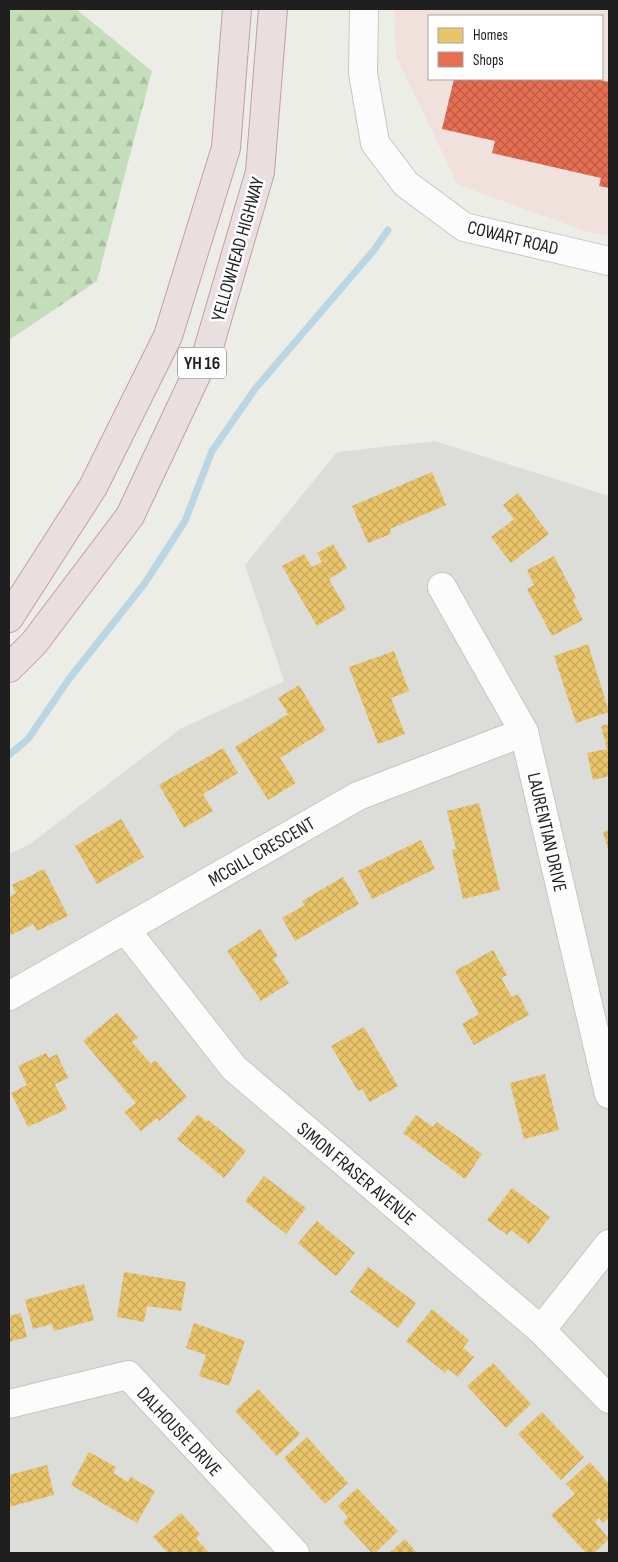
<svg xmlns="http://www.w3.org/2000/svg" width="618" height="1562" font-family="'Sofia Sans Condensed',sans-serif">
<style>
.residential{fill:#dcdcd9}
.commercial{fill:#f0e1dc;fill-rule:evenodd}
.forest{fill:url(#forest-firs)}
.homes{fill:url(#homes-cross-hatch)}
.shops{fill:url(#shops-cross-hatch)}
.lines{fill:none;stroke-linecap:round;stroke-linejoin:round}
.stream{stroke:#b9d6e2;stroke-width:7}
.minor-casing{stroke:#c6c6c4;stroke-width:30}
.highway-casing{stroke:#c49ea4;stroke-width:30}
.minor{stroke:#fcfcfc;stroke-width:28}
.highway{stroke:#eadfe0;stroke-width:28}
.labels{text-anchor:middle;stroke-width:5;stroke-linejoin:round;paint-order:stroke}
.shield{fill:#fff;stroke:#626262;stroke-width:1}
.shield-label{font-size:18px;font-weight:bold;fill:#1f1f1f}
.street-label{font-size:19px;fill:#1f1f1f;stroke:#fff}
</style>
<defs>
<pattern id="forest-firs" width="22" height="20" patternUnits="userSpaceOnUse" patternTransform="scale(1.25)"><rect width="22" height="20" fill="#c4debb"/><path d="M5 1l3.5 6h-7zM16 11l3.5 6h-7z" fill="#a8bea0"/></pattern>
<pattern id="homes-cross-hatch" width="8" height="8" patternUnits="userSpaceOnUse" patternTransform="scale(1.25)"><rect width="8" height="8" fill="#e9c46a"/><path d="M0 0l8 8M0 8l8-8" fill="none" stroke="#c7a85b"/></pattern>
<pattern id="shops-cross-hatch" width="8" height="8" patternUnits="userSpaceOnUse" patternTransform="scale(1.25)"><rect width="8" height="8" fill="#e76f51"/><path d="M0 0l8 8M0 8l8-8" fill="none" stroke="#bb5b43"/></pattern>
</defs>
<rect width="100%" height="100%" fill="#edede8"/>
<polygon class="residential" points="435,441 609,496 609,1553 9,1553 9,854 30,844 180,729 284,681 245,565 337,452"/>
<path class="commercial" d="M394 9H609V236L582 230 458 185 396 57ZM429 16H602V79H429Z"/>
<polygon class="forest" points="9,9 76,9 152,71 97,281 9,340"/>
<g class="homes">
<polygon points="432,472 446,505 390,529 391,534 368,543 352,506"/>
<polygon points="518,493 549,534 511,563 491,537 514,519 503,505"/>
<polygon points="333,544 347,568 329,579 346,609 317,626 282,566 304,554 312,567 322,562 317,553"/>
<polygon points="554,556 576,598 573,600 583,620 552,636 527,589 534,585 527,570"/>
<polygon points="588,644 609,712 576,723 554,656"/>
<polygon points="394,651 409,691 391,698 405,734 378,744 349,667"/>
<polygon points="299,685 326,730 280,758 296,783 268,800 235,747 288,714 278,698"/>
<polygon points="609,724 609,776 593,780 587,753 607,749 601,726"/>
<polygon points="223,748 238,773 203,794 213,811 184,828 159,785"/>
<polygon points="479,803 500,890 463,899 452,850 456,849 447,811"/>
<polygon points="121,819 144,857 97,884 75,846"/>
<polygon points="609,830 609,853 603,832"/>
<polygon points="421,840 435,869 372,899 358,871"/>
<polygon points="44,869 68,916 37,931 33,924 9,936 9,897 16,893 12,885"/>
<polygon points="343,877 359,904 295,941 282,918 305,905 302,901"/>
<polygon points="260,929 278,956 273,959 289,983 261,1001 227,951"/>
<polygon points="493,950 507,975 501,978 512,997 518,994 529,1015 474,1045 462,1024 479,1014 455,971"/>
<polygon points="117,1013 138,1038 132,1042 151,1064 155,1060 187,1097 159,1121 157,1118 141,1131 124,1112 136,1103 83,1041"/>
<polygon points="364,1027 398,1086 370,1102 362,1089 358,1091 331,1046"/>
<polygon points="46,1053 49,1058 57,1054 68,1078 55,1084 67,1109 28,1127 11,1093 27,1085 18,1066"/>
<polygon points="545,1074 559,1130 524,1139 510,1083"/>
<polygon points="198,1114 207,1122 208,1120 246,1151 224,1178 177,1139"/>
<polygon points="416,1115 433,1127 437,1122 482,1154 465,1179 403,1133"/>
<polygon points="264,1176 306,1208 286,1234 245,1201"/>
<polygon points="512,1188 550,1217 529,1244 511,1230 507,1235 487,1220"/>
<polygon points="317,1221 355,1253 336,1276 298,1243"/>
<polygon points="368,1267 416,1303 398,1328 350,1292"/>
<polygon points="124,1272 186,1282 181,1311 147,1306 144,1322 117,1317"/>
<polygon points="84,1284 94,1320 54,1331 52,1324 33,1329 25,1300"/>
<polygon points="432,1309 469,1340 463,1348 474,1357 458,1377 448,1369 445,1373 406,1341"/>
<polygon points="21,1313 27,1337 9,1342 9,1316"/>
<polygon points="194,1323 245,1341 229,1386 199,1376 206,1355 186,1348"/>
<polygon points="493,1363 531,1404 506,1428 467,1386"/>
<polygon points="258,1389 300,1434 277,1456 235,1411"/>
<polygon points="542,1412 584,1457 561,1480 518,1434"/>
<polygon points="307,1437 348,1483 325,1504 284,1458"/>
<polygon points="89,1452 116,1467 113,1473 128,1482 131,1477 155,1491 137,1523 71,1485"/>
<polygon points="590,1462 609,1484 609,1518 603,1523 599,1518 595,1522 609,1539 594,1553 586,1553 551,1515 575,1494 566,1484"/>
<polygon points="47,1465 54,1495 9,1507 9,1475"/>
<polygon points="357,1488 398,1531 375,1553 372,1553 343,1522 348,1517 338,1506"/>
<polygon points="181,1513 200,1534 196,1538 209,1553 168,1553 153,1537"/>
<polygon points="405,1539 417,1553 389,1553"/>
</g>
<polygon class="shops" points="454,79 596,79 609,82 609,188 599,186 601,178 492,153 495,141 442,129"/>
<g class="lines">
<polyline class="stream" points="9,755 28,739 69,679 145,583 185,521 212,451 255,389 374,250 388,230"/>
<defs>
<g id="minor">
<polyline points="364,9 363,73 375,143 406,184 464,227 609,261"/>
<polyline points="442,587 524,732 609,1094"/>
<polyline points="125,929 234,1068 541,1330 609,1399"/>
<polyline points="9,996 358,796 524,732"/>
<polyline points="541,1330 609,1244"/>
<polyline points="9,1404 128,1375 295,1553"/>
</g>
<g id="highway">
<polyline points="9,618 93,487 168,336 226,148 237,9"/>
<polyline points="9,668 34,643 130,516 208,350 260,172 273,9"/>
</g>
</defs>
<use href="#minor" class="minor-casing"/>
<use href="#highway" class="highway-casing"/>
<use href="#minor" class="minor"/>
<use href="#highway" class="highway"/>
</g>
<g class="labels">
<rect class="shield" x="178" y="347.5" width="48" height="31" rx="4"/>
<g class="shield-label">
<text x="202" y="369">YH 16</text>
</g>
<g class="street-label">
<text transform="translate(513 237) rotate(14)" y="7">COWART ROAD</text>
<text transform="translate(237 249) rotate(-74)" y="7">YELLOWHEAD HIGHWAY</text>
<text transform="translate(548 832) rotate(77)" y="7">LAURENTIAN DRIVE</text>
<text transform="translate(261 851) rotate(-30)" y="7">MCGILL CRESCENT</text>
<text transform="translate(357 1173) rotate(40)" y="7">SIMON FRASER AVENUE</text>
<text transform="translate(180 1431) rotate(47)" y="7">DALHOUSIE DRIVE</text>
</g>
</g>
<rect width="618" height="1562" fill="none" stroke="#1f1f1f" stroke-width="20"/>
<rect x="428" y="15" width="175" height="65" fill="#ffffff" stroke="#a5a5a5"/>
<rect x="438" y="28" width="25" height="15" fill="#e9c46a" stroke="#a5a5a5"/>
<text x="473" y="40" font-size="15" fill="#1f1f1f">Homes</text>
<rect x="438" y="52" width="25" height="15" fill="#e76f51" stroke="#a5a5a5"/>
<text x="473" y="65" font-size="15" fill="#1f1f1f">Shops</text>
</svg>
